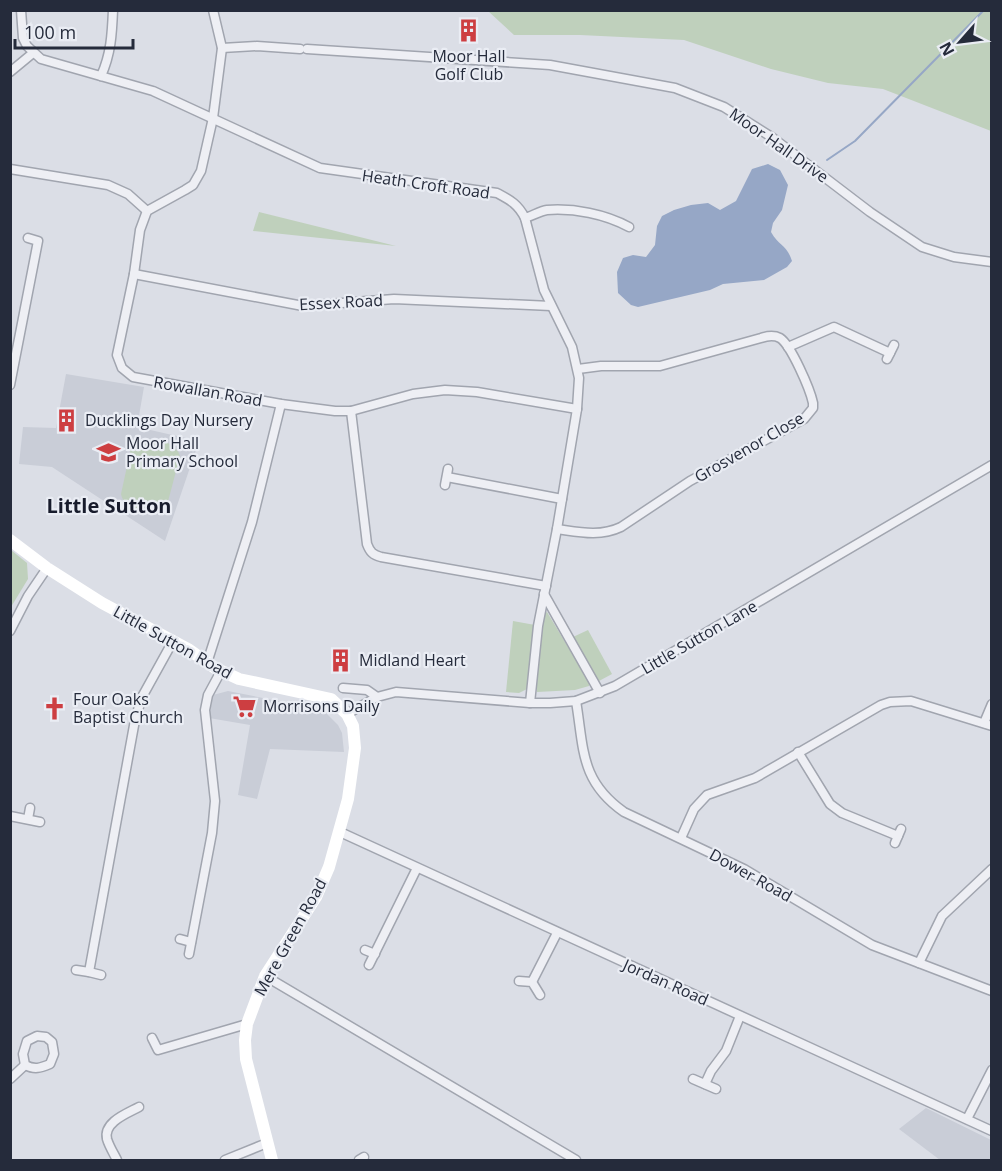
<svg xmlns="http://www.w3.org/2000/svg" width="1002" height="1171" font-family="'Open Sans',sans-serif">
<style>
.built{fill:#c9cdd7}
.green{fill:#bfd0bc}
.water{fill:#96a7c6}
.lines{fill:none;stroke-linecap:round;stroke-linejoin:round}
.stream{stroke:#96a7c6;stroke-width:2}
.street-casing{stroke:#a1a5af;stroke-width:11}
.street{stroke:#eeeff4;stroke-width:8}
.secondary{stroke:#fff;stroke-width:12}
.labels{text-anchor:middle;stroke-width:4.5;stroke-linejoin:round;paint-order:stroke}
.poi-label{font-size:16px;fill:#252b3b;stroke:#eaedf4;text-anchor:start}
.street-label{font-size:16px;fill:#252b3b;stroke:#eaedf4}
.quarter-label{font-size:20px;font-weight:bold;fill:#181c2c;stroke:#eaedf4}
</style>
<rect width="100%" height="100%" fill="#dbdee6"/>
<g class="built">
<polygon points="66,374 144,387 137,427 199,441 165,541 52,467 19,464 23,427 56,428"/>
<polygon points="228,691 323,710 338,725 342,733 344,752 270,749 257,799 238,795 250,725 209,718 213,695"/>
<polygon points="926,1108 991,1140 991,1160 940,1160 899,1129"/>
</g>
<g class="green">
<polygon points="488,11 991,11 991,131 883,89 828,83 771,69 684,40 580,35 514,35"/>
<polygon points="259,212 396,246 253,231"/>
<path d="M156 439C167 442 176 445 180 456L166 509C151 519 125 513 121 494L131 448 141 441Z"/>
<polygon points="11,550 27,563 28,579 11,607"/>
<path d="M547 612 589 682V686L575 690 537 692C537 665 538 640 544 614Z"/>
<polygon points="513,621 535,625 527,689 519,693 506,692"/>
<polygon points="588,630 612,674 599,681 573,637"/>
</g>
<path class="water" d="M768 164 780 170 788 185 782 210 773 223 771 232C779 246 787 245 792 261L787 267 764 280 723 284 710 290 638 307 631 305 618 293 617 272 623 258 633 255 646 257 655 245 657 226 662 216 674 210 691 205 708 203 720 210 736 201 752 169Z"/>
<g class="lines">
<polyline class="stream" points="827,160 855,141 984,10"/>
<defs>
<g id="street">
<path d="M21 10 23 38 27 46 41 59 153 91 320 168 497 193C510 200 518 204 525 218L544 290 572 347 579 378 577 409 557 529 538 626 530 703"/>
<polyline points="213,10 222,48 213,118 201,171 193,185 185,190 147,211 140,230 134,274 117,355 122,368 133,377 281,404 335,411 351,411 413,394 445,390 477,392 577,409"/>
<polyline points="222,48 257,46 300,49"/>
<polyline points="307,49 550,65 675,88 724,107 773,138 870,212 922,247 954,257 992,262"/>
<polyline points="10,72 33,53"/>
<path d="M101 76C111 54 112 34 113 10"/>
<polyline points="10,169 108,185 128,194 147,211"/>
<path d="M525 218C532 216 540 211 547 210 574 208 605 214 629 227"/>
<polyline points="134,274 303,306 394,299 551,306"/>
<polyline points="788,347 834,327 890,353"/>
<polyline points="887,359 894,345"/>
<polyline points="10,385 38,241 28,238"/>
<path d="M351 411 367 544C370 552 373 555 381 557L546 586"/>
<polyline points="447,477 562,499"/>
<polyline points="445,485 448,469"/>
<path d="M557 529C579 532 600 537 621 527L690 481 804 419 813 408V403C810 389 791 345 780 338 774 335 767 336 761 338L660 366H601L578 369"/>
<polyline points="544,594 600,693"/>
<polyline points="10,631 28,596 47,568"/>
<polyline points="207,663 252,522 281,404"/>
<polyline points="343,688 367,690 377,697"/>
<path d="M576 701C584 749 580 781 624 812L744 869 872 945 992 991"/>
<polyline points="347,714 377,697 396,692 530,703 550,703 576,701 615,686 992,465"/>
<polyline points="984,723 992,704"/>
<polyline points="798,752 830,804 842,813 898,836"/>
<polyline points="10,816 40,822"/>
<polyline points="28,819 30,808"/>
<polyline points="340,832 992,1131"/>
<polyline points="681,838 694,809 707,795 755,778 881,705 890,702 911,701 992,726"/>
<polyline points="895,843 901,829"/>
<polyline points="180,939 191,942"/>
<polyline points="365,950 375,954"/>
<polyline points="189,954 212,833 215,801 205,710 208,695 221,671"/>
<polyline points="919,963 942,916 992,869"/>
<polyline points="369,965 417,868"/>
<polyline points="76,970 89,972"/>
<polyline points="101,975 89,972 135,720 142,697 173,641"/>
<polyline points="265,976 576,1160"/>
<polyline points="519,981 532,982 540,995"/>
<polyline points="532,982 557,933"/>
<path d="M37 1036 46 1037 52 1042 54 1054 50 1064C40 1068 35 1070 25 1065L23 1054 27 1041Z"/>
<polyline points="152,1038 158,1050 247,1024"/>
<polyline points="10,1079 25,1065"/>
<polyline points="693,1079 716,1089"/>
<polyline points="705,1084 711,1071 726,1051 740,1016"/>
<polyline points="967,1119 992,1070"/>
<path d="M117 1160C114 1154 109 1146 107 1139 103 1122 128 1113 139 1107"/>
<polyline points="225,1160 267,1143"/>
<polyline points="359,1160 364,1157"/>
</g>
</defs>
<use href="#street" class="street-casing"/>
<use href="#street" class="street"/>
<polyline class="secondary" points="10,540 47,568 102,603 188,649 215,668 239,679 331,699 347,714 353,726 355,748 348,799 329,867 316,897 265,976 247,1024 245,1040 246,1059 272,1160"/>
</g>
<defs>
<symbol id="building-bare" viewBox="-9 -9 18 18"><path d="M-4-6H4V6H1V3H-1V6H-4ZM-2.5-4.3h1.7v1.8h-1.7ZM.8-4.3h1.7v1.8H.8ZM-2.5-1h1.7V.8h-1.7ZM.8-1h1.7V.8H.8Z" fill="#cd3e41" stroke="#eaedf4" stroke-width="2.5" paint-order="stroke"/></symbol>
<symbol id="school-bare" viewBox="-9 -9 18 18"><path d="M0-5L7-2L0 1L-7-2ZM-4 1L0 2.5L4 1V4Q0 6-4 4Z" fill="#cd3e41" stroke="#eaedf4" stroke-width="2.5" paint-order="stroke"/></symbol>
<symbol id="supermarket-bare" viewBox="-9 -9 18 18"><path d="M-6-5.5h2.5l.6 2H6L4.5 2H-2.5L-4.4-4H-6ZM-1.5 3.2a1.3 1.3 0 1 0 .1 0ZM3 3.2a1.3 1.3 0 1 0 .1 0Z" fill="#cd3e41" stroke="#eaedf4" stroke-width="2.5" paint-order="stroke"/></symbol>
<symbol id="church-bare" viewBox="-9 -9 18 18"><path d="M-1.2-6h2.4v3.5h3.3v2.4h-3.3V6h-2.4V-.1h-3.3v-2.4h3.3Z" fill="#cd3e41" stroke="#eaedf4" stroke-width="2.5" paint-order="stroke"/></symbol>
</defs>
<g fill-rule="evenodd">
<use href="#building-bare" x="452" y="14" width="33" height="33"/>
<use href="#building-bare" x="50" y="404" width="33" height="33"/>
<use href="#school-bare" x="92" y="436" width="33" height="33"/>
<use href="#building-bare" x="324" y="644" width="33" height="33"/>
<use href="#supermarket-bare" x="228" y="690" width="33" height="33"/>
<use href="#church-bare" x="38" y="692" width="33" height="33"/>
</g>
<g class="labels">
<g class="poi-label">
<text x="469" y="62" text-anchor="middle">Moor Hall<tspan x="469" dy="18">Golf Club</tspan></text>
<text x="85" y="426">Ducklings Day Nursery</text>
<text x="126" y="449">Moor Hall<tspan x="126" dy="18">Primary School</tspan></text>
<text x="359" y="666">Midland Heart</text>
<text x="73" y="705">Four Oaks<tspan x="73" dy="18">Baptist Church</tspan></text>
<text x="263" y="712">Morrisons Daily</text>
</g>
<g class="street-label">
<text transform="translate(779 145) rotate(35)" y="6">Moor Hall Drive</text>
<text transform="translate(426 184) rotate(8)" y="6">Heath Croft Road</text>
<text transform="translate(341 302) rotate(-3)" y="6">Essex Road</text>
<text transform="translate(208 391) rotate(10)" y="6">Rowallan Road</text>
<text transform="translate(749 447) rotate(-30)" y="6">Grosvenor Close</text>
<text transform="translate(699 637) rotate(-30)" y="6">Little Sutton Lane</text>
<text transform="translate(173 642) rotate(29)" y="6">Little Sutton Road</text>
<text transform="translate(751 875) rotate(29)" y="6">Dower Road</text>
<text transform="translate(290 937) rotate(-61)" y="6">Mere Green Road</text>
<text transform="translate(666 982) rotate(24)" y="6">Jordan Road</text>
</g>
<g class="quarter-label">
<text x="109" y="513">Little Sutton</text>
</g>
</g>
<rect width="1002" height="1171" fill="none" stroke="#252b3b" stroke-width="24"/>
<g transform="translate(960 42) rotate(242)" stroke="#eaedf4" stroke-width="4.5" paint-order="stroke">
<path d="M0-4.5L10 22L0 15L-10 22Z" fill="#252b3b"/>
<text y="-9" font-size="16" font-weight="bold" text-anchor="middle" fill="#252b3b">N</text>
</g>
<path d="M15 39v9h118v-9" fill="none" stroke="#252b3b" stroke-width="3"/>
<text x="24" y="39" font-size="18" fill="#252b3b" stroke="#eaedf4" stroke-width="4.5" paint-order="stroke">100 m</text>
</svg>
